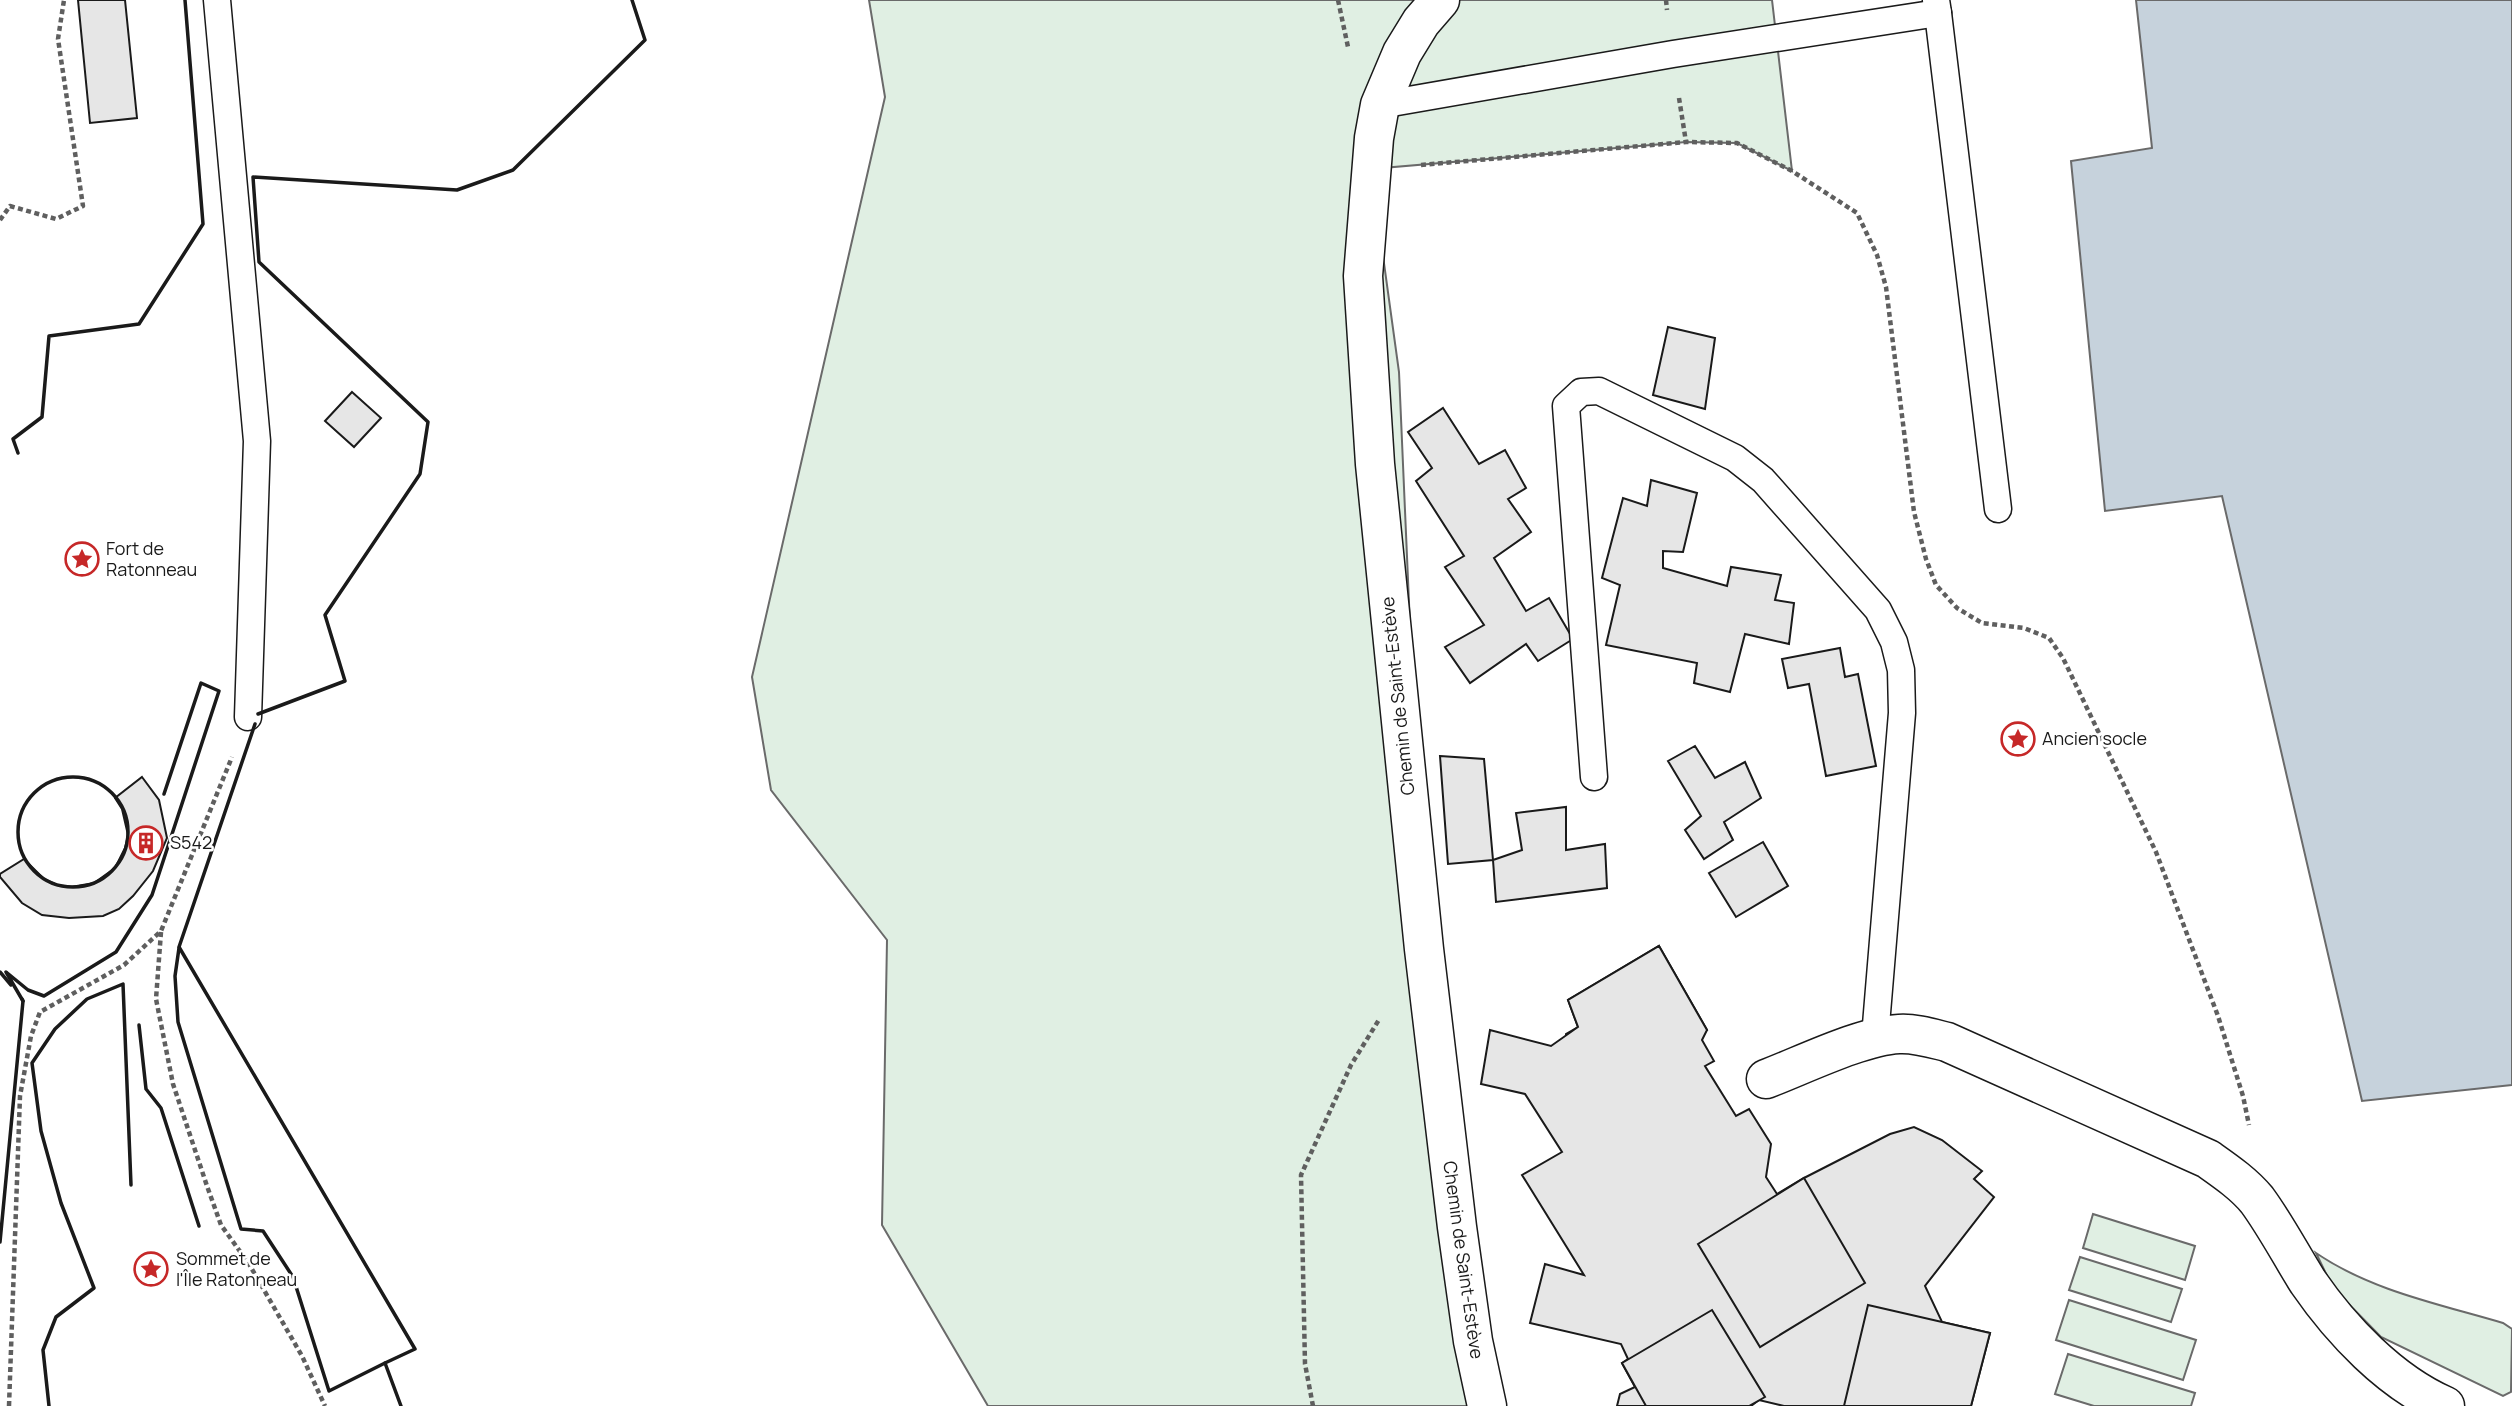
<svg xmlns="http://www.w3.org/2000/svg" width="2512" height="1406" font-family="Manrope,sans-serif">
<style>
.green{fill:#e0efe3;stroke:#6a6a6a;stroke-width:2}
.water{fill:#c6d2dc;stroke:#6a6a6a;stroke-width:2}
.building{fill:#e6e6e6;stroke:#1a1a1a;stroke-width:2}
.lines{fill:none;stroke-linecap:round;stroke-linejoin:round}
.lane-casing{stroke:#1a1a1a;stroke-width:29}
.street-casing{stroke:#1a1a1a;stroke-width:41}
.path{stroke:#5f5f5f;stroke-width:4.5;stroke-dasharray:5 3.5;stroke-linecap:butt}
.lane{stroke:#fff;stroke-width:26}
.street{stroke:#fff;stroke-width:38}
.wall{stroke:#1a1a1a;stroke-width:3.5}
.labels{text-anchor:middle;stroke-width:5;stroke-linejoin:round;paint-order:stroke}
.poi-label{font-size:18px;fill:#1a1a1a;stroke:#fff;text-anchor:start}
.street-label{font-size:18px;fill:#1a1a1a;stroke:#fff}
</style>
<rect width="100%" height="100%" fill="#fff"/>
<g class="green">
<polygon points="869,0 1772,0 1792,171 1737,143 1686,142 1371,169 1399,372 1424,949 1487,1406 988,1406 882,1225 887,940 771,790 752,677 885,97"/>
<polygon points="2093,1214 2195,1246 2185,1280 2083,1248"/>
<path d="M2316 1253C2372 1291 2439 1304 2503 1323L2512 1329 2511 1392 2503 1396 2381 1337 2333 1288Z"/>
<polygon points="2080,1257 2182,1289 2171,1322 2069,1290"/>
<polygon points="2069,1300 2196,1340 2183,1380 2056,1340"/>
<polygon points="2068,1354 2195,1393 2191,1406 2094,1406 2055,1394"/>
</g>
<polygon class="water" points="2136,0 2512,0 2512,1085 2362,1101 2222,496 2105,511 2071,161 2152,148"/>
<g class="building">
<polygon points="78,0 125,0 137,118 90,123"/>
<polygon points="1668,327 1715,338 1705,409 1653,395"/>
<polygon points="352,392 381,418 354,447 325,421"/>
<polygon points="1443,408 1479,464 1505,450 1526,488 1508,499 1531,532 1494,558 1526,611 1549,598 1573,639 1538,661 1526,644 1470,683 1445,647 1484,625 1445,567 1464,556 1416,481 1432,468 1408,432"/>
<polygon points="1651,480 1697,493 1683,552 1663,551 1663,568 1727,586 1731,567 1781,575 1775,600 1794,603 1789,644 1745,634 1730,692 1694,683 1697,663 1606,645 1620,585 1602,578 1623,498 1647,506"/>
<polygon points="1840,648 1845,677 1858,674 1876,766 1826,776 1809,684 1788,688 1782,659"/>
<polygon points="1695,746 1715,778 1745,762 1761,798 1724,822 1733,840 1704,859 1685,830 1701,816 1668,761"/>
<polygon points="1440,756 1484,759 1493,860 1448,864"/>
<polygon points="142,777 159,800 167,838 153,871 133,896 119,909 103,916 69,918 42,915 22,903 0,877 0,874 24,859 44,879 57,885 71,887 94,883 115,868 125,848 128,835 122,809 115,798"/>
<polygon points="1566,807 1566,850 1605,844 1607,888 1496,902 1493,860 1522,850 1516,813"/>
<polygon points="1763,842 1788,886 1736,917 1709,873"/>
<polygon points="1659,946 1707,1030 1652,1064 1661,1083 1643,1162 1671,1208 1589,1256 1539,1171 1595,1136 1592,1093 1567,1050 1566,1034 1578,1027 1568,1000"/>
<polygon points="1659,946 1707,1030 1702,1040 1714,1061 1705,1066 1736,1116 1749,1109 1771,1144 1766,1177 1777,1194 1804,1178 1890,1134 1914,1127 1942,1140 1982,1171 1974,1179 1994,1197 1925,1286 1942,1322 1990,1333 1971,1406 1784,1406 1759,1400 1751,1406 1617,1406 1620,1394 1635,1387 1622,1363 1628,1359 1621,1344 1530,1323 1545,1264 1584,1275 1522,1175 1562,1152 1525,1094 1481,1084 1490,1030 1551,1046 1578,1027 1568,1000"/>
<polygon points="1804,1178 1865,1283 1760,1347 1698,1244"/>
<polygon points="1868,1305 1990,1333 1971,1406 1844,1406"/>
<polygon points="1712,1310 1765,1397 1749,1406 1646,1406 1622,1363"/>
</g>
<g class="lines">
<defs>
<g id="lane">
<polyline points="217,0 257,441 248,717"/>
<polyline points="1938,13 1998,509"/>
<polyline points="1380,105 1673,54 1938,13 1936,0"/>
<polyline points="1594,777 1566,406 1581,392 1599,391 1735,458 1763,480 1878,610 1894,642 1901,670 1902,713 1875,1037"/>
</g>
<g id="street">
<polyline points="1440,0 1421,22 1402,53 1380,105 1374,138 1363,276 1375,464 1424,949 1457,1227 1473,1341 1487,1406"/>
<path d="M1766 1079C1803 1065 1861 1036 1899 1034 1915 1033 1931 1038 1947 1042L2208 1159C2225 1171 2244 1184 2257 1200 2276 1226 2291 1255 2308 1282 2341 1330 2390 1382 2445 1406"/>
</g>
</defs>
<use href="#lane" class="lane-casing"/>
<use href="#street" class="street-casing"/>
<g class="path">
<polyline points="1338,0 1348,47"/>
<polyline points="1666,0 1667,10"/>
<polyline points="1679,98 1686,142"/>
<polyline points="1421,165 1686,142 1737,143 1792,171 1857,213 1877,255 1886,287 1914,512 1926,559 1936,585 1957,608 1982,623 2024,628 2049,638 2063,658 2156,852 2218,1016 2243,1096 2249,1125"/>
<polyline points="0,220 10,206 56,219 83,206 58,39 64,0"/>
<polyline points="161,932 156,999 173,1084 207,1186 221,1225 249,1264 302,1356 325,1406"/>
<polyline points="9,1406 20,1096 31,1036 40,1012 124,965 161,931 232,757"/>
<polyline points="1313,1406 1305,1364 1301,1175 1351,1065 1380,1018"/>
</g>
<use href="#lane" class="lane"/>
<use href="#street" class="street"/>
<g class="wall">
<polyline points="18,453 13,439 42,417 49,336 139,324 203,224 185,0"/>
<polyline points="258,714 345,681 325,615 420,474 428,422 259,262 253,177 457,190 513,170 645,40 632,0"/>
<polyline points="255,724 179,947 415,1349 385,1363 401,1406"/>
<circle cx="73" cy="832" r="55"/>
<polyline points="179,948 175,976 178,1022 241,1229 263,1231 293,1277 329,1391 385,1363"/>
<polyline points="0,972 11,985"/>
<polyline points="23,1001 6,972 28,990 44,996 116,952 152,895 219,691 201,683 164,794"/>
<polyline points="139,1025 146,1089 161,1108 199,1226"/>
<polyline points="0,1242 23,1001 22,999"/>
<polyline points="49,1406 43,1350 56,1317 94,1288 61,1203 41,1131 32,1063 55,1029 87,999 123,984 131,1185"/>
</g>
</g>
<defs>
<symbol id="sight-ring" viewBox="-11 -11 22 22"><circle r="9.5" fill="#fff" stroke="#c62828" stroke-width="1.5"/><path d="M0-6L1.8-2.2L6-1.7L2.9 1.2L3.7 5.4L0 3.3L-3.7 5.4L-2.9 1.2L-6-1.7L-1.8-2.2Z" fill="#c62828"/></symbol>
<symbol id="building-ring" viewBox="-11 -11 22 22"><circle r="9.5" fill="#fff" stroke="#c62828" stroke-width="1.5"/><path d="M-4-6H4V6H1V3H-1V6H-4ZM-2.5-4.3h1.7v1.8h-1.7ZM.8-4.3h1.7v1.8H.8ZM-2.5-1h1.7V.8h-1.7ZM.8-1h1.7V.8H.8Z" fill="#c62828"/></symbol>
</defs>
<g fill-rule="evenodd">
<use href="#sight-ring" x="63" y="540" width="38" height="38"/>
<use href="#sight-ring" x="1999" y="720" width="38" height="38"/>
<use href="#building-ring" x="127" y="824" width="38" height="38"/>
<use href="#sight-ring" x="132" y="1250" width="38" height="38"/>
</g>
<g class="labels">
<g class="poi-label">
<text x="106" y="555">Fort de<tspan x="106" dy="21">Ratonneau</tspan></text>
<text x="2042" y="745">Ancien socle</text>
<text x="170" y="849">S542</text>
<text x="176" y="1265">Sommet de<tspan x="176" dy="21">l'Île Ratonneau</tspan></text>
</g>
<g class="street-label">
<text transform="translate(1398 696) rotate(-96)" y="6">Chemin de Saint-Estève</text>
<text transform="translate(1463 1260) rotate(82)" y="6">Chemin de Saint-Estève</text>
</g>
</g>
</svg>
